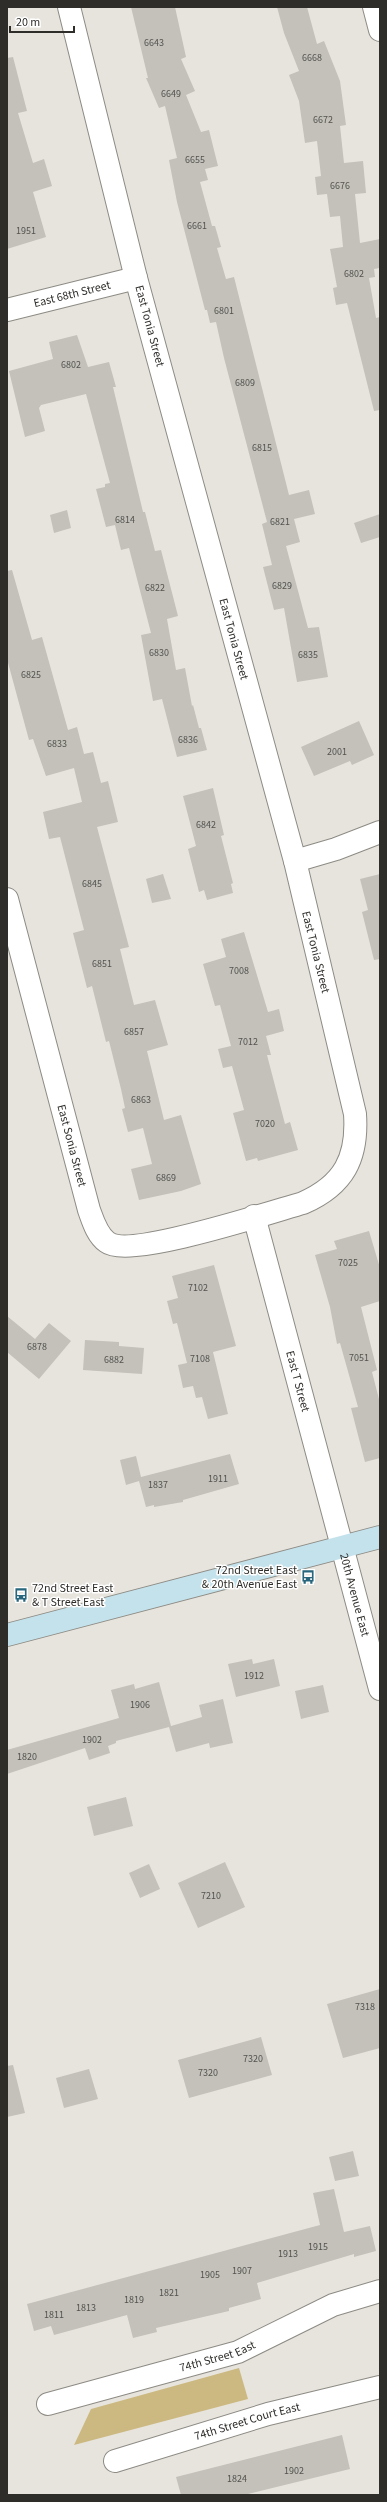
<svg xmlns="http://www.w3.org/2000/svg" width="387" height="2502" font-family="'Source Sans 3',sans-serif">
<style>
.green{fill:#ccb981}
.building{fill:#c3c1ba}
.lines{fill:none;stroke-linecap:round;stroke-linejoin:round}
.street-casing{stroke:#8d8b84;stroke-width:24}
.secondary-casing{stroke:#8d8b84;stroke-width:24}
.street{stroke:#fff;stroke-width:22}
.secondary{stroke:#c4e2ec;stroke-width:22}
.labels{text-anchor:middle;stroke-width:3;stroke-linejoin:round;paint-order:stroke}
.number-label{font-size:10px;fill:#53524e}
.street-label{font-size:12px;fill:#2e2d2a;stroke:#fff}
.poi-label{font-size:12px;fill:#2e2d2a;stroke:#fff;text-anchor:end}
</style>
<rect width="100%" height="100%" fill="#e7e4de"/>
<polygon class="green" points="239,2368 248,2399 74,2445 91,2409"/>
<g class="building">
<polygon points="131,7 175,7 186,57 181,59 195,91 186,95 201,132 209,130 218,166 205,169 208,180 200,182 212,226 215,226 221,247 217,248 226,279 234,277 289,495 309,490 315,514 294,519 300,542 286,546 308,628 319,627 328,677 297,682 284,608 274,610 263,567 272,565 262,524 267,522 224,358 216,322 210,323 207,310 205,310 177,202 169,160 177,158 165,106 159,108 146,78 148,78"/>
<polygon points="277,7 307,7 317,44 324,41 340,81 346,125 340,126 344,163 363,161 366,193 355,194 360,243 380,239 380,268 374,269 375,277 369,278 376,318 380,317 380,410 374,411 347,303 336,305 333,288 337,287 330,249 343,247 340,216 330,217 327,194 317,195 315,177 321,176 317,141 305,143 299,101 289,75 299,71 284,33"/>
<polygon points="13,57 27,111 18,113 33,163 44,159 52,186 33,192 46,237 7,249 7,58"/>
<polygon points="77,335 88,367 109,362 116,387 113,387 143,512 145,512 155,551 161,550 178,616 167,619 176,670 185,668 192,706 193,705 199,728 201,728 207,750 177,757 162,699 153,701 141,635 151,633 129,548 121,550 115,525 106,527 96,489 105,487 105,484 110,483 86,394 41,405 39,408 45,431 25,437 9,371 53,359 49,342"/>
<polygon points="67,510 71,528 54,533 50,515"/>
<polygon points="380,514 380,537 361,543 354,523"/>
<polygon points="12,570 32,640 42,637 68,730 77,727 84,754 93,752 101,783 108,781 118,822 97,827 129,947 120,949 134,1005 155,1000 168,1045 147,1051 164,1120 181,1115 201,1184 181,1191 139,1200 131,1169 152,1164 143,1128 128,1132 122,1109 125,1108 121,1089 109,1041 106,1042 92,986 87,988 73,933 84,930 60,837 49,839 43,812 82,802 74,768 46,776 33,739 29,740 7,659 7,571"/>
<polygon points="359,721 374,755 352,765 350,761 314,776 301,747"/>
<polygon points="213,788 224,835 221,836 233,883 231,884 233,893 207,900 204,890 199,892 188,849 196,846 183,796"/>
<polygon points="163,874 171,899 152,903 146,879"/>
<polygon points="380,874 380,959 374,960 362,912 368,910 360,879"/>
<polygon points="244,932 268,1012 279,1009 284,1031 266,1036 271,1055 267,1055 285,1124 290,1122 298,1150 258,1161 257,1158 246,1161 233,1113 244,1110 232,1066 223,1068 218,1049 231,1046 220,1005 215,1006 203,964 226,957 221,939"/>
<polygon points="369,1231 380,1268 380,1301 361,1307 377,1370 372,1372 380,1403 380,1458 365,1462 351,1408 358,1407 340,1343 337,1344 330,1307 315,1255 337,1249 334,1241"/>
<polygon points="214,1265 236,1346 213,1352 228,1414 208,1419 202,1397 196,1398 193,1386 183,1388 178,1365 187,1363 177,1323 173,1324 167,1301 178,1298 172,1276"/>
<polygon points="7,1316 35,1339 49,1323 71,1341 39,1379 7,1352"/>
<polygon points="85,1340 119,1342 119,1346 144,1348 142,1374 83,1370"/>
<polygon points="230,1454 239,1484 183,1500 183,1502 154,1507 154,1505 146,1507 139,1481 126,1485 120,1460 136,1456 141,1477"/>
<polygon points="252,1659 253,1664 274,1659 280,1686 236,1697 228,1664"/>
<polygon points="159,1682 171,1726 202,1717 199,1705 223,1699 233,1743 210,1748 209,1743 176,1752 169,1727 116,1741 116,1743 108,1746 110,1753 89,1760 85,1748 7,1774 7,1750 119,1718 111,1690 134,1684 135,1689"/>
<polygon points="323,1685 329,1712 301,1719 295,1691"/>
<polygon points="126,1797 133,1826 94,1836 87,1807"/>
<polygon points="225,1862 245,1907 198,1928 178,1883"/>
<polygon points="149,1864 160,1889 140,1898 129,1873"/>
<polygon points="380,1989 380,2048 343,2058 327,2004"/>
<polygon points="261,2037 272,2075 189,2098 178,2060"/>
<polygon points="13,2065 25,2113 7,2117 7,2066"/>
<polygon points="89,2069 98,2099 64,2108 56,2078"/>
<polygon points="353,2151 359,2176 335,2181 329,2157"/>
<polygon points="334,2189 344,2232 370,2226 376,2251 354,2257 354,2254 257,2283 261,2299 229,2308 229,2311 156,2328 157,2332 133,2338 127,2315 54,2335 51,2326 34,2331 27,2304 320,2225 313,2193"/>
<polygon points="342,2435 350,2469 244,2495 181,2495 176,2477"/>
</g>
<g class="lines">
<defs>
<g id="street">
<polyline points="374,7 380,30"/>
<path id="s1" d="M7 310 136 278"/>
<polyline points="295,861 336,849 380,832"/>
<path id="s2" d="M7 899 89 1210C93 1221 97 1235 107 1242 129 1259 271 1212 303 1203 344 1185 358 1158 355 1114L295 861 136 278 69 7"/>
<path id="s3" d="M254 1216 380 1689"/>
<path id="s4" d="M48 2404 238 2352 333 2305 380 2291"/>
<path id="s5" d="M115 2461 268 2414 380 2387"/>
</g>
<polyline id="secondary" points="7,1635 380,1537"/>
</defs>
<use href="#street" class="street-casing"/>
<use href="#secondary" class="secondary-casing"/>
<use href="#street" class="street"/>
<use href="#secondary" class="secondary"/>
</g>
<defs>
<symbol id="bus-bare" viewBox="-9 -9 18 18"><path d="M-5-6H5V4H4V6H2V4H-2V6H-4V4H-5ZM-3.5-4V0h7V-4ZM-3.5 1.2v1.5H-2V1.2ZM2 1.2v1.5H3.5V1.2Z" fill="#27667c" stroke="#fff" stroke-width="2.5" paint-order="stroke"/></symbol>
</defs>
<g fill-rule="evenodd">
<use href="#bus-bare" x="298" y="1567" width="20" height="20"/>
<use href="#bus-bare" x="11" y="1585" width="20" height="20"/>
</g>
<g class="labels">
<g class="number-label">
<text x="154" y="46">6643</text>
<text x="312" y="61">6668</text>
<text x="171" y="97">6649</text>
<text x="323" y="123">6672</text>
<text x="195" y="163">6655</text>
<text x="340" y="189">6676</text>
<text x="197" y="229">6661</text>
<text x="26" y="234">1951</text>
<text x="354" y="277">6802</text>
<text x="224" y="314">6801</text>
<text x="71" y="368">6802</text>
<text x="245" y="386">6809</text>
<text x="262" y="451">6815</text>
<text x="125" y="523">6814</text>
<text x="280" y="525">6821</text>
<text x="282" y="589">6829</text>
<text x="155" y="591">6822</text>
<text x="159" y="656">6830</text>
<text x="308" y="658">6835</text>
<text x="31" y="678">6825</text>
<text x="188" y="743">6836</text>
<text x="57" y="747">6833</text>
<text x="337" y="755">2001</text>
<text x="206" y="828">6842</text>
<text x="92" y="887">6845</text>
<text x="102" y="967">6851</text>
<text x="239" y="974">7008</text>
<text x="134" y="1035">6857</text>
<text x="248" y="1045">7012</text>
<text x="141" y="1103">6863</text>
<text x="265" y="1127">7020</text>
<text x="166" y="1181">6869</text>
<text x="348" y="1266">7025</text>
<text x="198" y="1291">7102</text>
<text x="37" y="1350">6878</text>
<text x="359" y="1361">7051</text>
<text x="200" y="1362">7108</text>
<text x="114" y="1363">6882</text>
<text x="218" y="1482">1911</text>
<text x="158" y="1488">1837</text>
<text x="254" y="1679">1912</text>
<text x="140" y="1708">1906</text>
<text x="92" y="1743">1902</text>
<text x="27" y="1760">1820</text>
<text x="211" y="1899">7210</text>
<text x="365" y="2010">7318</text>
<text x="253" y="2062">7320</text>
<text x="208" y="2076">7320</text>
<text x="318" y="2250">1915</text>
<text x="288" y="2257">1913</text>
<text x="242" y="2274">1907</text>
<text x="210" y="2278">1905</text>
<text x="169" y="2296">1821</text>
<text x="134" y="2303">1819</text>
<text x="86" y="2311">1813</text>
<text x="54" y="2318">1811</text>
<text x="294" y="2474">1902</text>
<text x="237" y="2482">1824</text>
</g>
<g class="street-label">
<text dy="4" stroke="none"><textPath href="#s1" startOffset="67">East 68th Street</textPath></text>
<text transform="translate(150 326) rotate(75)" y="4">East Tonia Street</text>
<text transform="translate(234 639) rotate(75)" y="4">East Tonia Street</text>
<text transform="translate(316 952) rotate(76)" y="4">East Tonia Street</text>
<text dy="4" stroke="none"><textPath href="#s2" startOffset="255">East Sonia Street</textPath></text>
<text dy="4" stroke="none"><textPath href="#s3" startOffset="171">East T Street</textPath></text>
<text dy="4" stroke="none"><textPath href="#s3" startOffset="392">20th Avenue East</textPath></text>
<text dy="4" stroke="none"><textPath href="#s4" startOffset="176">74th Street East</textPath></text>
<text dy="4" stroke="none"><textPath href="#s5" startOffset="138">74th Street Court East</textPath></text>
</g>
<g class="poi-label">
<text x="297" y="1574">72nd Street East<tspan x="297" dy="14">&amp; 20th Avenue East</tspan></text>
<text x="32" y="1592" text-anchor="start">72nd Street East<tspan x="32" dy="14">&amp; T Street East</tspan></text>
</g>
</g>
<rect width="387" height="2502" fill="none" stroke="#2e2d2a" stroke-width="16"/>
<path d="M10 26v6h64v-6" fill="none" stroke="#2e2d2a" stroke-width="2"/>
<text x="16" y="26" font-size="12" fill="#2e2d2a" stroke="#ffffff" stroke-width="3" paint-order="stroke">20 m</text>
</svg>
